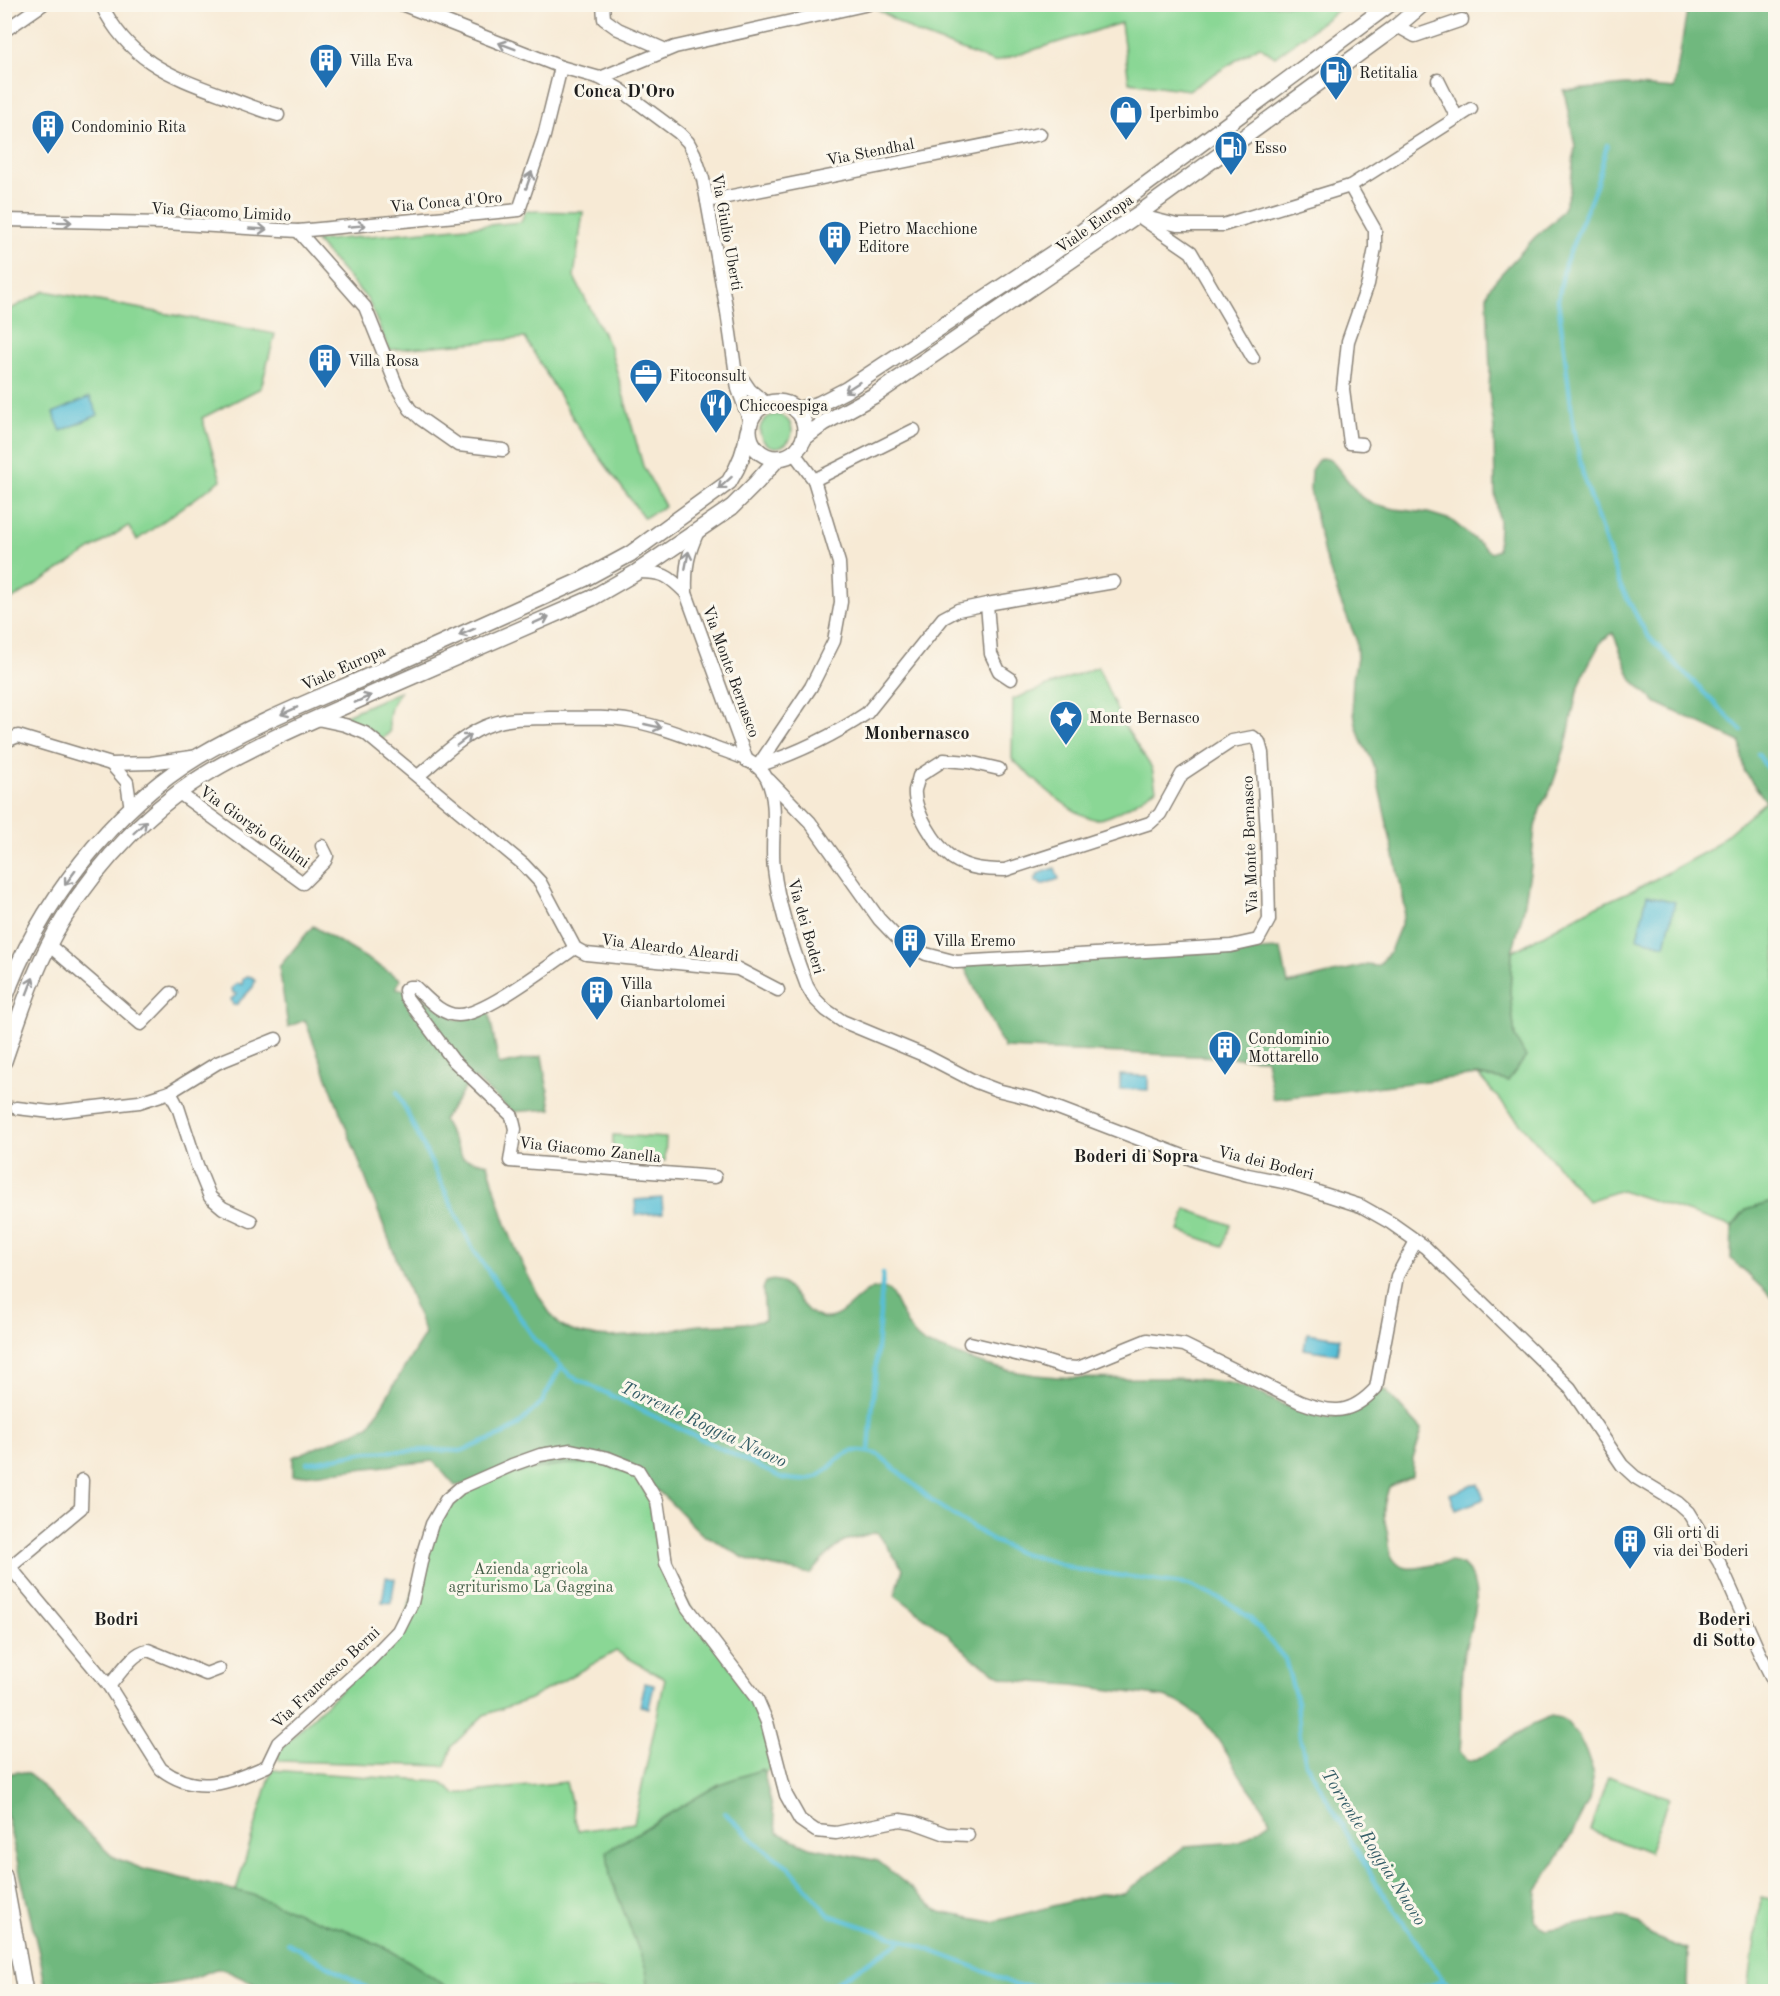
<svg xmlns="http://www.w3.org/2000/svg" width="1780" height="1996" font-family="'Old Standard TT',serif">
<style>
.green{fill:#8ad795;stroke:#537a58;stroke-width:1.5}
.forest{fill:#6fb87e;stroke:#466a4d;stroke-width:1.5}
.water{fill:#59bfd7;stroke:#3a6e7a;stroke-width:1.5}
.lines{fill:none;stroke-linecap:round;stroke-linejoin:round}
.stream{stroke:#59bfd7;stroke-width:4.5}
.minor-tunnel{stroke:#cbc1b0;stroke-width:12;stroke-dasharray:12 6;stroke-linecap:butt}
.minor-casing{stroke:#8a8378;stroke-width:15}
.tertiary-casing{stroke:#8a8378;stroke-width:18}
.minor{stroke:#fff;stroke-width:12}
.tertiary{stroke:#fff;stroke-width:15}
.oneway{stroke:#999}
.labels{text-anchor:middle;stroke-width:6;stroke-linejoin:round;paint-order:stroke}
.poi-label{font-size:16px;fill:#1c1c1c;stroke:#fbf7ec;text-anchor:start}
.street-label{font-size:16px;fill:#1c1c1c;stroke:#fbf7ec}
.park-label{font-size:16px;fill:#425d46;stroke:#fbf7ec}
.neighbourhood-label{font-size:18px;font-weight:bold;fill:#1c1c1c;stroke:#fbf7ec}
.water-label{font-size:18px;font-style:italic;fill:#345d67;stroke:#fbf7ec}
</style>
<rect width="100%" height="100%" fill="#fbf7ec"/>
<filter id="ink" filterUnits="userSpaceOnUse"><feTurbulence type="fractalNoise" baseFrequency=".0167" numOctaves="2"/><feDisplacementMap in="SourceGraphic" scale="12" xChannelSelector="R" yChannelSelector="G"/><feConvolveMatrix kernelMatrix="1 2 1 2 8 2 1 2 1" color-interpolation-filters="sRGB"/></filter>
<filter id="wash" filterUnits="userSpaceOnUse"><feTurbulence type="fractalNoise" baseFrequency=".008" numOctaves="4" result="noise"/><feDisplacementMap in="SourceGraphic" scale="24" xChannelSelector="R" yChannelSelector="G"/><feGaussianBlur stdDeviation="1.35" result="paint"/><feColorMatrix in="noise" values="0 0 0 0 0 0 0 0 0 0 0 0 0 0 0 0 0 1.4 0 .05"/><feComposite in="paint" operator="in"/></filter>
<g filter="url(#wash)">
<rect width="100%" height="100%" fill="#f7ead5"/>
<g class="green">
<polygon points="869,4 1345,5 1275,57 1259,46 1189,90 1129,82 1121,23 994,62 916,33"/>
<polygon points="525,211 583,212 574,277 610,347 643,466 665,506 644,518 580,430 525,338 389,350 368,300 316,241 521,222"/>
<polygon points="45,291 275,334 261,388 202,418 221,480 137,540 128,526 5,604 5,312"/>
<circle cx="776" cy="431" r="16"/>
<path d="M1098 667 1122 722 1152 768 1156 789C1142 798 1114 818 1098 819 1076 821 1029 774 1012 759L1013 699Z"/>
<path d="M401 691C390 704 387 716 390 732L382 739 367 728 346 720V715Z"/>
<polygon points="1766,801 1776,814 1775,1201 1746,1210 1732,1227 1621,1190 1588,1201 1478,1075 1508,1081 1517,1040 1515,1037 1510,992 1512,952 1586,911 1646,884 1709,850"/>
<polygon points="613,1135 666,1138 665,1161 612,1158"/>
<polygon points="1186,1209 1231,1225 1223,1246 1179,1231"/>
<polygon points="571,1454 634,1475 653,1503 663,1566 756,1704 774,1766 627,1863 665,1991 442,1991 236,1890 272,1770 441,1782 455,1794 566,1782 578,1831 634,1823 665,1679 616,1651 530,1699 484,1715 452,1746 446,1766 280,1761 276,1753 400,1632 435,1526 462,1492 539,1458"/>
<polygon points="1608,1776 1669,1798 1649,1853 1590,1830"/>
<polygon points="1761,1897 1775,1900 1775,1991 1748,1991"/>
</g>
<g class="forest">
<polygon points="1688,5 1775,5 1775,814 1744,771 1740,742 1657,703 1632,680 1613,633 1602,640 1585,671 1577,692 1566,745 1551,789 1541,806 1535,827 1531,866 1523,913 1512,952 1510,992 1515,1037 1526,1057 1508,1081 1478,1075 1273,1099 1266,1059 1004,1048 962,962 1281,949 1288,984 1366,965 1376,966 1380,964 1390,951 1402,922 1405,908 1402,892 1375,769 1370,756 1362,743 1356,724 1352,702 1353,678 1357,658 1356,639 1341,603 1324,554 1310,490 1311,470 1318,460 1323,458 1331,460 1361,497 1374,504 1395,509 1428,513 1451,520 1491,553 1498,550 1499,522 1495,493 1494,429 1489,391 1490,370 1487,296 1489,288 1500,275 1535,237 1554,221 1563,209 1570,190 1575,146 1564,91 1626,85 1674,89"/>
<path d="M313 926 401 979 396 988 414 992 457 1020 489 1012 499 1065 542 1056 551 1109 512 1112 473 1077 443 1120 463 1158 488 1164C496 1190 502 1217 513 1242 520 1261 548 1320 565 1328 598 1345 657 1333 692 1326 716 1322 740 1327 765 1320L763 1289 766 1282C790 1271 798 1315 823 1318 848 1321 861 1281 886 1289 898 1293 902 1333 928 1345 935 1348 943 1348 950 1352 989 1369 1034 1377 1078 1378 1128 1380 1178 1374 1228 1383 1266 1389 1298 1423 1339 1416 1356 1413 1368 1400 1381 1390H1385L1422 1430 1413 1459 1412 1476 1389 1487C1387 1494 1384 1502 1384 1510 1383 1518 1387 1528 1388 1537 1389 1542 1389 1549 1391 1555 1407 1589 1451 1544 1469 1572 1473 1580 1476 1589 1476 1598 1477 1618 1465 1640 1463 1660 1459 1691 1463 1721 1460 1752 1466 1758 1467 1762 1477 1760L1533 1724 1551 1716 1560 1718 1566 1721 1579 1737 1586 1752 1594 1775 1589 1800 1571 1836 1537 1891 1535 1919 1540 1927 1546 1930 1619 1917 1639 1923 1651 1936 1688 1950 1687 1991H649L646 1969 610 1876 607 1851 719 1784 763 1769 778 1833 810 1847 878 1861 940 1912 992 1922 1099 1894H1124L1185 1846 1240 1842 1270 1821C1263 1804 1252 1793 1242 1778 1221 1745 1205 1708 1164 1697L1073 1685 1019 1681 1002 1677 974 1659 946 1633 895 1595 903 1569 877 1532 844 1541 825 1557 810 1574 761 1564 744 1558 709 1537 704 1536C683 1517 664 1492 639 1477 587 1447 509 1476 455 1486L433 1461 293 1476V1457L369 1426 425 1334 305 1020 288 1027 279 967Z"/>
<polygon points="1775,1201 1776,1201 1775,1300 1731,1259 1732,1227 1746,1210"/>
<polygon points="18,1772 28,1774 36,1780 76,1822 113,1857 143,1869 250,1894 326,1924 344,1929 386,1948 410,1962 453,1991 269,1991 223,1969 216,1969 185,1981 170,1984 154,1986 126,1986 110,1991 46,1991 41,1962 5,1809 5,1782 11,1773"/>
</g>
<g class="water">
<polygon points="90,397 98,415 61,431 53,413"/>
<polygon points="1055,868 1059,879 1041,885 1040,883 1035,882 1035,878 1038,877 1037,874"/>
<polygon points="1647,895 1675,902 1665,945 1637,938"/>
<polygon points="247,976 252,977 255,981 253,987 237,1004 233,1005 231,999 237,994 233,993 232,988 238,983 242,985 243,979"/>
<polygon points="1120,1075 1148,1076 1148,1090 1120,1089"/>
<polygon points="662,1198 663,1213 636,1215 635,1200"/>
<polygon points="1307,1333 1340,1338 1337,1354 1304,1349"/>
<polygon points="1478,1483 1484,1499 1456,1510 1450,1494"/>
<polygon points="386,1577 395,1579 391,1603 382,1602"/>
<polygon points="645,1683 654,1685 649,1708 640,1706"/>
</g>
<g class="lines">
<g class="stream">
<polyline points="1607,145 1596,186 1565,264 1558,300 1574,429 1583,475 1620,585 1647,635 1742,731"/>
<polyline points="1758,754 1776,782"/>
<path d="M397 1092 473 1249 536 1341 571 1376 782 1478C789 1479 799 1481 806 1480 839 1474 834 1439 879 1455L935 1503 992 1540 1015 1551 1080 1570 1189 1585 1229 1603 1250 1618 1285 1659 1297 1702 1300 1737 1306 1763 1375 1882 1443 1980 1461 1992"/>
<polyline points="869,1451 883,1274"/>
<polyline points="307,1463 367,1452 434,1450 461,1451 502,1435 516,1427 542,1402 561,1366"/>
<polyline points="725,1813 762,1848 788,1866 829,1915 903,1940 977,1968 1015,1985 1051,1988 1178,1987 1208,1992"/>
<polyline points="288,1943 374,1992"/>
<polyline points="825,1992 838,1981 903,1940"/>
<polyline points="1407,1992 1443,1980"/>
</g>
</g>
</g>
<g filter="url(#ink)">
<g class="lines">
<polyline class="minor-tunnel" points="4,1104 17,1108"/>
<defs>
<g id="minor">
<path d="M101 4C128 59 167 75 222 95 240 102 259 110 278 115"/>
<polyline points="401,4 561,67 600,78 621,90 679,133 688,142 694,153 703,179 727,312 738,389 750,422"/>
<polyline points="603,4 604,19 618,29 666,50"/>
<polyline points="1397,26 1415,36 1462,20"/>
<polyline points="4,31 43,4"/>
<polyline points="600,78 675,47 869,4"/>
<polyline points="1438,80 1457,118"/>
<polyline points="1350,186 1375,230 1375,248 1368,284 1348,341 1343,389 1350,443 1362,444"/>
<polyline points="707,201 1040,134"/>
<polyline points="1137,215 1177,225 1223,225 1350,186 1471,109"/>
<polyline points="1143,219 1191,252 1253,358"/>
<polyline points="4,220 165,223 298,231 519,210 544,136 561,67"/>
<polyline points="298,231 365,307 398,389 410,409 421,419 458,445 503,450"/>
<polyline points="739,374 750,390 767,404"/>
<polyline points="794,453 814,480 914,430"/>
<path d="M699 529C688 553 685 566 686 593L747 761"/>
<path d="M637 572C663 572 668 575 686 593"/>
<polyline points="987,604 991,654 999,671 1011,679"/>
<polyline points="317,719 345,725 365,733 523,864 540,882 575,948 586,954 738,969 778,990"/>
<polyline points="4,742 18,736 111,764 151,763 198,756"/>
<polyline points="111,764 127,782 131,809"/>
<path d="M758 766C797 753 833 736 867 713L943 618 958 610 987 604 1114 582"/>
<polyline points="758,766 811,687 834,641 841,602 839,563 814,480"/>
<path d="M418 776C440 758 464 733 492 724 511 717 531 719 550 718 578 718 605 716 632 721 660 726 687 737 714 747 732 754 758 760 767 779 780 807 770 839 774 869 778 904 794 952 807 986L814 998 826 1010 842 1021 926 1056 976 1082 997 1090 1034 1099 1199 1162 1248 1175 1293 1184 1361 1206 1391 1223 1425 1247 1570 1388 1622 1465 1635 1477 1678 1503 1688 1512 1719 1562 1759 1652 1776 1686"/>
<path d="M769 780 810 822 879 919 900 941 926 954 957 962 1231 946 1258 940 1269 920 1267 833 1262 753 1259 742 1253 737 1232 741 1182 774 1160 814 1150 823 1005 870C987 870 968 869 952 858 936 846 913 810 915 790 916 786 918 781 919 776L944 760 969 762 999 769"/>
<polyline points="179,793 303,883 325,861 327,856 322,846"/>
<polyline points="50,946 141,1024 171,993"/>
<path d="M575 948C551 964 484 1016 458 1015 441 1015 427 998 415 987H409L405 990 406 997 453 1060 512 1116 515 1129 510 1161 715 1177"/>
<polyline points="170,1092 178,1107 197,1165 210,1197 223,1208 251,1221"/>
<polyline points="17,1108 51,1112 139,1102 170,1092 217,1063 276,1039"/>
<path d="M970 1343 1041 1360 1063 1367 1078 1368 1147 1340 1184 1345 1300 1402C1333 1414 1351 1415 1376 1388L1397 1276 1416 1241"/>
<path d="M4 1566 10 1567 109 1686 161 1769C198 1797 230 1782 267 1766L278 1743 367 1663 398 1631 412 1603 423 1553 432 1524 446 1500 460 1488 512 1465 540 1455 571 1450 608 1458 638 1470 657 1501 666 1563 687 1607 757 1699 767 1722 786 1795 800 1820 816 1831 836 1833 900 1820 913 1822 946 1834 968 1835"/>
<polyline points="10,1567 81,1508 82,1480"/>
<path d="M109 1686C120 1674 132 1653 148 1650L206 1674 219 1669"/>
</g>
<g id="tertiary">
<circle cx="777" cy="430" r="28"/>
<polyline points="796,410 819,404 846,390 1053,253 1390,4"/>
<polyline points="804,438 824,423 875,395 1137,215 1397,26 1423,4"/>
<path d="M4 1001C36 907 114 807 199 756 251 725 309 702 364 678 437 645 511 612 584 579L630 554 729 482C739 466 746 450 748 431"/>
<path d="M4 1061C21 1012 36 962 64 918 100 861 152 806 211 771 264 740 323 716 379 691 450 660 521 629 592 598L637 572 732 507 756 483 778 458"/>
<polyline points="4,1876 25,1992"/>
</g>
</defs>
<use href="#minor" class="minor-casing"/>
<use href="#tertiary" class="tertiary-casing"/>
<use href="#minor" class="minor"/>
<use href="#tertiary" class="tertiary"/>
</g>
<defs><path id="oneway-shaft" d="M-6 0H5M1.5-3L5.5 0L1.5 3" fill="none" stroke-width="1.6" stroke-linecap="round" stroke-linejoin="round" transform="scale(1.5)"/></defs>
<g class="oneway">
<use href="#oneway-shaft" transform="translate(507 46) rotate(-159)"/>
<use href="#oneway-shaft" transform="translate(529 180) rotate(-71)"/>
<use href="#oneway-shaft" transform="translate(63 222) rotate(1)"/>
<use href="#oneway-shaft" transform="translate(357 226) rotate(-5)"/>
<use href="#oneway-shaft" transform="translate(258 229) rotate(3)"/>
<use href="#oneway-shaft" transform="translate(852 387) rotate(147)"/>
<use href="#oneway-shaft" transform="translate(725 483) rotate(138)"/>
<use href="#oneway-shaft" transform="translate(687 560) rotate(-79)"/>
<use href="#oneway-shaft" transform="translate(541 620) rotate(-24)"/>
<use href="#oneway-shaft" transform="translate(467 632) rotate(156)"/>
<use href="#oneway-shaft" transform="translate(363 699) rotate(-24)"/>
<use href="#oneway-shaft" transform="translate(289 711) rotate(156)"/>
<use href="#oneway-shaft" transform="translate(653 726) rotate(13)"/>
<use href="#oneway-shaft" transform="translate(464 740) rotate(-37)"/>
<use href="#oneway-shaft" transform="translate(140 827) rotate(-44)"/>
<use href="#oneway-shaft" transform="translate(70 878) rotate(126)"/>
<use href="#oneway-shaft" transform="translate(30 986) rotate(-69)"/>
</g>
</g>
<defs>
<symbol id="building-pin" viewBox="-11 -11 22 30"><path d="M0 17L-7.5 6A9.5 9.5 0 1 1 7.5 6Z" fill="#1f6fb2" stroke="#fbf7ec"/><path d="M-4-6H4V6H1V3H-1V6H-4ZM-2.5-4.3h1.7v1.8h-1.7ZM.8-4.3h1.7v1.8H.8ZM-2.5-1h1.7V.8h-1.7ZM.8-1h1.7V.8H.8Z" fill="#fff"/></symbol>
<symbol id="fuel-pin" viewBox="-11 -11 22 30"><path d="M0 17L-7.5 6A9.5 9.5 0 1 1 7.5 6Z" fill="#1f6fb2" stroke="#fbf7ec"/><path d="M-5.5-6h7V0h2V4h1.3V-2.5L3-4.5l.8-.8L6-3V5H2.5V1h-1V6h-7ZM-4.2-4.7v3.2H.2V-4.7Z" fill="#fff"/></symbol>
<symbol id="shop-pin" viewBox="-11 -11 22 30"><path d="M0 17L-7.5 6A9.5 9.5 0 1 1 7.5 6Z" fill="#1f6fb2" stroke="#fbf7ec"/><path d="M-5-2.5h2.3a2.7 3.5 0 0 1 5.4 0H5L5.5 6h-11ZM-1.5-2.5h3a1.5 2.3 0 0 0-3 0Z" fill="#fff"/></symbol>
<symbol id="office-pin" viewBox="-11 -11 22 30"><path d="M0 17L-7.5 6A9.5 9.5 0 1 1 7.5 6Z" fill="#1f6fb2" stroke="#fbf7ec"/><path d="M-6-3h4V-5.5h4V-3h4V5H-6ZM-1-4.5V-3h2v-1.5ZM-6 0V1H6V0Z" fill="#fff"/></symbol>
<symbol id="restaurant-pin" viewBox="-11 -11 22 30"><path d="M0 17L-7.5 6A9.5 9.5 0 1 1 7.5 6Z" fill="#1f6fb2" stroke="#fbf7ec"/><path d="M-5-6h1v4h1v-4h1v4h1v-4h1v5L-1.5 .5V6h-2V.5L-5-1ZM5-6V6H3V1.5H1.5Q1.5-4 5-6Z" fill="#fff"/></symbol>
<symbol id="sight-pin" viewBox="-11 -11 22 30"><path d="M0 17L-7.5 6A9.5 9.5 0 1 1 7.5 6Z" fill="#1f6fb2" stroke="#fbf7ec"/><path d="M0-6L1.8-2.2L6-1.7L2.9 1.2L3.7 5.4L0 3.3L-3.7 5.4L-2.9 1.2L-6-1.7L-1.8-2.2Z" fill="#fff"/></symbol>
</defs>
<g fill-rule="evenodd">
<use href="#building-pin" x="307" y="41" width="38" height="52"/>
<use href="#fuel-pin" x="1317" y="53" width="38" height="52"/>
<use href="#shop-pin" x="1107" y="93" width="38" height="52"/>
<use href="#building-pin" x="29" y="107" width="38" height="52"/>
<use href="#fuel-pin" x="1212" y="128" width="38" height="52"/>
<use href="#building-pin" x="816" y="218" width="38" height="52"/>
<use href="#building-pin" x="306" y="341" width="38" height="52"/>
<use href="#office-pin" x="627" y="356" width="38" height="52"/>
<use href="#restaurant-pin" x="697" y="386" width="38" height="52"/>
<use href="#sight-pin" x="1047" y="698" width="38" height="52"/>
<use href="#building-pin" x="891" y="921" width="38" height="52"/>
<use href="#building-pin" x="578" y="973" width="38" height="52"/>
<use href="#building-pin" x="1206" y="1028" width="38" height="52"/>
<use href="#building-pin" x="1611" y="1522" width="38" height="52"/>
</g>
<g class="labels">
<g class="poi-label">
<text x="349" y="66">Villa Eva</text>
<text x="1359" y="78">Retitalia</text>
<text x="1149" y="118">Iperbimbo</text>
<text x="71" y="132">Condominio Rita</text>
<text x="1254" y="153">Esso</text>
<text x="858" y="234">Pietro Macchione<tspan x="858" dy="18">Editore</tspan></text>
<text x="348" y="366">Villa Rosa</text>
<text x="669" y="381">Fitoconsult</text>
<text x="739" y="411">Chiccoespiga</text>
<text x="1089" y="723">Monte Bernasco</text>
<text x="933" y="946">Villa Eremo</text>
<text x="620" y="989">Villa<tspan x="620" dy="18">Gianbartolomei</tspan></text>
<text x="1248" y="1044">Condominio<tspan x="1248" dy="18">Mottarello</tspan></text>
<text x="1653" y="1538">Gli orti di<tspan x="1653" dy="18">via dei Boderi</tspan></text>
</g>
<g class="street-label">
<text transform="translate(870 151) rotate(-11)" y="6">Via Stendhal</text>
<text transform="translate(446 201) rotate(-5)" y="6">Via Conca d'Oro</text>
<text transform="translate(221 211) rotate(3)" y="6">Via Giacomo Limido</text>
<text transform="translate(1094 223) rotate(-35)" y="6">Viale Europa</text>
<text transform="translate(728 232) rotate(80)" y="6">Via Giulio Uberti</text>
<text transform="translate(343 667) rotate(-24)" y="6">Viale Europa</text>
<text transform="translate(732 671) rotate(70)" y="6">Via Monte Bernasco</text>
<text transform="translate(255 826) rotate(35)" y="6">Via Giorgio Giulini</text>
<text transform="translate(1249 845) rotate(-92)" y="6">Via Monte Bernasco</text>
<text transform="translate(807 926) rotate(74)" y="6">Via dei Boderi</text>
<text transform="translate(670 947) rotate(7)" y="6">Via Aleardo Aleardi</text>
<text transform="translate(590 1149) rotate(6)" y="6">Via Giacomo Zanella</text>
<text transform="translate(1266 1162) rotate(14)" y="6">Via dei Boderi</text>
<text transform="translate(325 1677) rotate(-43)" y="6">Via Francesco Berni</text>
</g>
<g class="park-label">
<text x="531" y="1574">Azienda agricola<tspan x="531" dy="18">agriturismo La Gaggina</tspan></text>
</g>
<g class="neighbourhood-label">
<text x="624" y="97">Conca D'Oro</text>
<text x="917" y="739">Monbernasco</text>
<text x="1136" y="1162">Boderi di Sopra</text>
<text x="116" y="1625">Bodri</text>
<text x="1724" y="1625">Boderi<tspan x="1724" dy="21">di Sotto</tspan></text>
</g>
<g class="water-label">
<text transform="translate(704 1424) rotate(25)" y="6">Torrente Roggia Nuovo</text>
<text transform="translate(1374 1847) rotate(58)" y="6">Torrente Roggia Nuovo</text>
</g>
</g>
<rect width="1780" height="1996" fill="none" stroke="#fbf7ec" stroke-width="24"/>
</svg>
